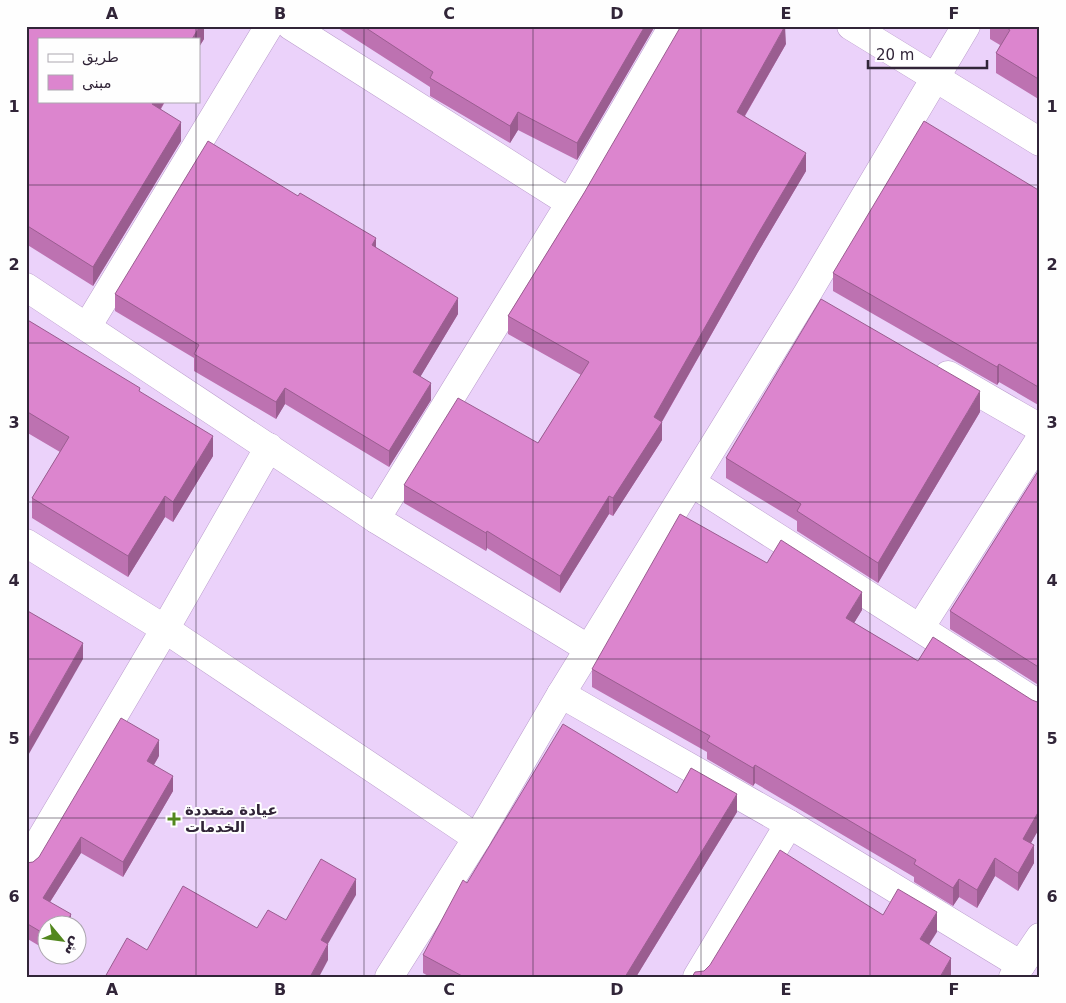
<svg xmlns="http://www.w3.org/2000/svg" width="1066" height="1003" font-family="'DejaVu Sans','Noto Sans Arabic',sans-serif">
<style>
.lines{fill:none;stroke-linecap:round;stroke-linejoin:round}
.minor-casing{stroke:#ba9ccc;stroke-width:29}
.minor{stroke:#fff;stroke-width:28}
.wall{fill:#bd72b1}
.shaded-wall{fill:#9a5d90}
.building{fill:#dc85ce;stroke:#9a5d90}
.grid{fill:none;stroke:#312538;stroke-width:1;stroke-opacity:0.55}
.poi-dot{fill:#52871e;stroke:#fefefe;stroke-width:2}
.labels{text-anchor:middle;stroke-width:4;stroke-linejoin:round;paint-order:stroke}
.poi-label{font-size:15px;font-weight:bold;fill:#312538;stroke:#fefefe;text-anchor:start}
.neatline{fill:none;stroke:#312538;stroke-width:2}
.grid-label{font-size:16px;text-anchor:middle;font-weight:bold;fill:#312538}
</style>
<rect width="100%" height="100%" fill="#ebd2fa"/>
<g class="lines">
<defs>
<g id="minor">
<polyline points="291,26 570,203"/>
<polyline points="851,26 1040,142"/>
<polyline points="26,287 376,519 589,649"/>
<polyline points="87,327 269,26"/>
<polyline points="948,375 1040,428"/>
<polyline points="692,483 1040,705"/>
<polyline points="376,519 570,203 673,26"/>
<polyline points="26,543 165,629 477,838"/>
<polyline points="920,628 1040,439"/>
<polyline points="561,694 789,824 1021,965"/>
<polyline points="26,864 165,629 269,447"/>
<polyline points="389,977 477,838 561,694 807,294 966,26"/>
<polyline points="697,977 789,824"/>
<polyline points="1013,977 1040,937"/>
</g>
</defs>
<use href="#minor" class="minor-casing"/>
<use href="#minor" class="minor"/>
</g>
<g class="wall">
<polygon points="26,26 204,26 204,39 199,47 199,39 161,109 181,141 93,286 26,244"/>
<polygon points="335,26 655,26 577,160 518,130 510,143 430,96 430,87"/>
<polygon points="990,26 1040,26 1040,100 996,73 996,53 1000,45 990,39"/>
<polygon points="786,44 745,116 806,171 758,252 662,422 662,440 613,516 609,514 560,593 487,548 486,551 404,503 404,485 538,443 581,375 508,334 508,316 584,193"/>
<polygon points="1040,191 1040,406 999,382 997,385 833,291 833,273"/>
<polygon points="376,248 458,314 420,377 431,400 389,467 285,404 276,419 194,371 194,358 115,311 115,294"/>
<polygon points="26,319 140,392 213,456 173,522 165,517 128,577 32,518 32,498 60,452 26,432"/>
<polygon points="980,412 878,583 797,531 797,521 726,478 726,458"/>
<polygon points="1040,468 1040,686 950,629 950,611"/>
<polygon points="767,563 862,610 854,623 918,661 1032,700 1040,827 1031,843 1034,863 1018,891 995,876 977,908 959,897 953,906 914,882 914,877 755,783 753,786 707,759 707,752 592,687 592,669"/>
<polygon points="159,756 154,765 173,791 123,877 81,853 50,902 71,926 48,926 48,951 26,938 26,863 33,862"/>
<polygon points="677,793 737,812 636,977 430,977 423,973 423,955 467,883"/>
</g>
<g class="shaded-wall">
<polygon points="200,26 204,26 204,39 199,47 199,39 192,39"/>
<polygon points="645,26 655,26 577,160 577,143"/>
<polygon points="785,26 786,44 737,129 737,112"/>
<polygon points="154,101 165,101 152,123 152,104"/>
<polygon points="518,112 518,130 510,143 510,126"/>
<polygon points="181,122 181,141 93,286 93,267"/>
<polygon points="806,153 806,171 758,252 661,423 662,422 662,440 613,516 613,498 654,417 758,234"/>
<polygon points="376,238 376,255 372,245"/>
<polygon points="458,298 458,314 413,389 413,372"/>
<polygon points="999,364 999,382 997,385 997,367"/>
<polygon points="431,383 431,400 389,467 389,451"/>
<polygon points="285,388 285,404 276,419 276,402"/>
<polygon points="980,391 980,412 878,583 878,563"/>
<polygon points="213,436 213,456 173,522 173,502"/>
<polygon points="165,496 165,517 128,577 128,556"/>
<polygon points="609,496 609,514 560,593 560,576"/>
<polygon points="487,531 487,548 486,551 486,533"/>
<polygon points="862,592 862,610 846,636 846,618"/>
<polygon points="83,643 83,659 26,759 26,743"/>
<polygon points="159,740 159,756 147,776 147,761"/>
<polygon points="755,765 755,783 753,786 753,768"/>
<polygon points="173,776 173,791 123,877 123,862"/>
<polygon points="737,794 737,812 636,977 625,977"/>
<polygon points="1040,809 1040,827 1023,857 1023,839"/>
<polygon points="81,837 81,853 43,913 43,898"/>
<polygon points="1034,845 1034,863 1018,891 1018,873"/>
<polygon points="995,858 995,876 977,908 977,890"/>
<polygon points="356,879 356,895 321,956 321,940"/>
<polygon points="959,879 959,897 953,906 953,888"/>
<polygon points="937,912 937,932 920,959 920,939"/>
<polygon points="71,914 71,926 65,926"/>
<polygon points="328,944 328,960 319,977 310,977"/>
<polygon points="951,958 951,977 940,977"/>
</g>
<g class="building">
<polygon points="26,26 200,26 192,39 39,39 39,101 154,101 152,104 181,122 93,267 26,225"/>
<polygon points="363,26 645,26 577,143 518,112 510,126 430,78 433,72"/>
<polygon points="681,26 785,26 737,112 806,153 758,234 654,417 662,422 613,498 609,496 560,576 487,531 486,533 404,485 458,398 538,443 589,362 508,316 584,193"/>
<polygon points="1003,26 1040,26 1040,80 996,53 1010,30"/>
<polygon points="924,121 1040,191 1040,388 999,364 997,367 833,273"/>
<polygon points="208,141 298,196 300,193 376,238 372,245 458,298 413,372 431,383 389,451 285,388 276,402 194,354 199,345 115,294"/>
<polygon points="821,299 980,391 878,563 797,511 801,504 726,458"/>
<polygon points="26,319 140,388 139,391 213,436 173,502 165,496 128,556 32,498 69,437 26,411"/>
<polygon points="1040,468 1040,668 950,611"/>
<polygon points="680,514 767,563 781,540 862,592 846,618 918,661 933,637 1032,700 1040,703 1040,809 1023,839 1034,845 1018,873 995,858 977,890 959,879 953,888 914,864 916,860 755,765 753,768 707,741 710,736 592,669"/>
<polygon points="26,610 83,643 26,743"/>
<polygon points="121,718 159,740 147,761 173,776 123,862 81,837 43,898 71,914 65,926 48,926 48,936 26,923 26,863 33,862 39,857"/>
<polygon points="563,724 677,793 691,768 737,794 625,977 464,977 423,955 463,880 467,883"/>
<polygon points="780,850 883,915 898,889 937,912 920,939 951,958 940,977 692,977 695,972 704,971 710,965"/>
<polygon points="321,859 356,879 321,940 328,944 310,977 105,977 127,938 147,950 183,886 257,928 268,910 286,920"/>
</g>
<path class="grid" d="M196 26V39M364 26V977M533 26V977M701 26V977M870 26V977M196 101V977M26 185H1040M26 343H1040M26 502H1040M26 659H1040M26 818H1040"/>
<path class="poi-dot" d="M171.5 811.5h5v5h5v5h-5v5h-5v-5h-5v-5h5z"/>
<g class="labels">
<g class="poi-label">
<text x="185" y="815">عيادة متعددة<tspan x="185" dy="17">الخدمات</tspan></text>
</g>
</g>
<rect width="1066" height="1003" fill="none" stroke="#fefefe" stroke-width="55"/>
<rect x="38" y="38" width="162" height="65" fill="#fefefe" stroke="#aca7af"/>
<rect x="48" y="54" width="25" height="8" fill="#ffffff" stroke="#aca7af"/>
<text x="82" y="62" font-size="15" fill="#312538">طريق</text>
<rect x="48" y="75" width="25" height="15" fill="#dc85ce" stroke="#aca7af"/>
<text x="82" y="88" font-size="15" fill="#312538">مبنى</text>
<g transform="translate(62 940) rotate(119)"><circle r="24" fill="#fefefe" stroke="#aca7af"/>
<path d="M0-4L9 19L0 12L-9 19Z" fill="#52871e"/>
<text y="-8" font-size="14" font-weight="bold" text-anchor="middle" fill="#312538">ش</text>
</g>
<path d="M868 60v8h119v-8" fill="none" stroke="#312538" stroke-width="2.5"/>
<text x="876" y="60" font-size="15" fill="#312538" stroke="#fefefe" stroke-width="4" paint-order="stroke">20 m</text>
<rect x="28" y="28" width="1010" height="948" class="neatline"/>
<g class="grid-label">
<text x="112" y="19">A</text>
<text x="280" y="19">B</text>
<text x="449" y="19">C</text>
<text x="617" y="19">D</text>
<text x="786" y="19">E</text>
<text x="954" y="19">F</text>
<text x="14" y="112">1</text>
<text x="1052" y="112">1</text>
<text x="14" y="270">2</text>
<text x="1052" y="270">2</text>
<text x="14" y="428">3</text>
<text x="1052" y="428">3</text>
<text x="14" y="586">4</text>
<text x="1052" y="586">4</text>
<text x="14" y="744">5</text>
<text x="1052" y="744">5</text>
<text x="14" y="902">6</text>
<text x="1052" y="902">6</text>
<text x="112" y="995">A</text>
<text x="280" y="995">B</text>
<text x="449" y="995">C</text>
<text x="617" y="995">D</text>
<text x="786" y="995">E</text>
<text x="954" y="995">F</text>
</g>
</svg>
